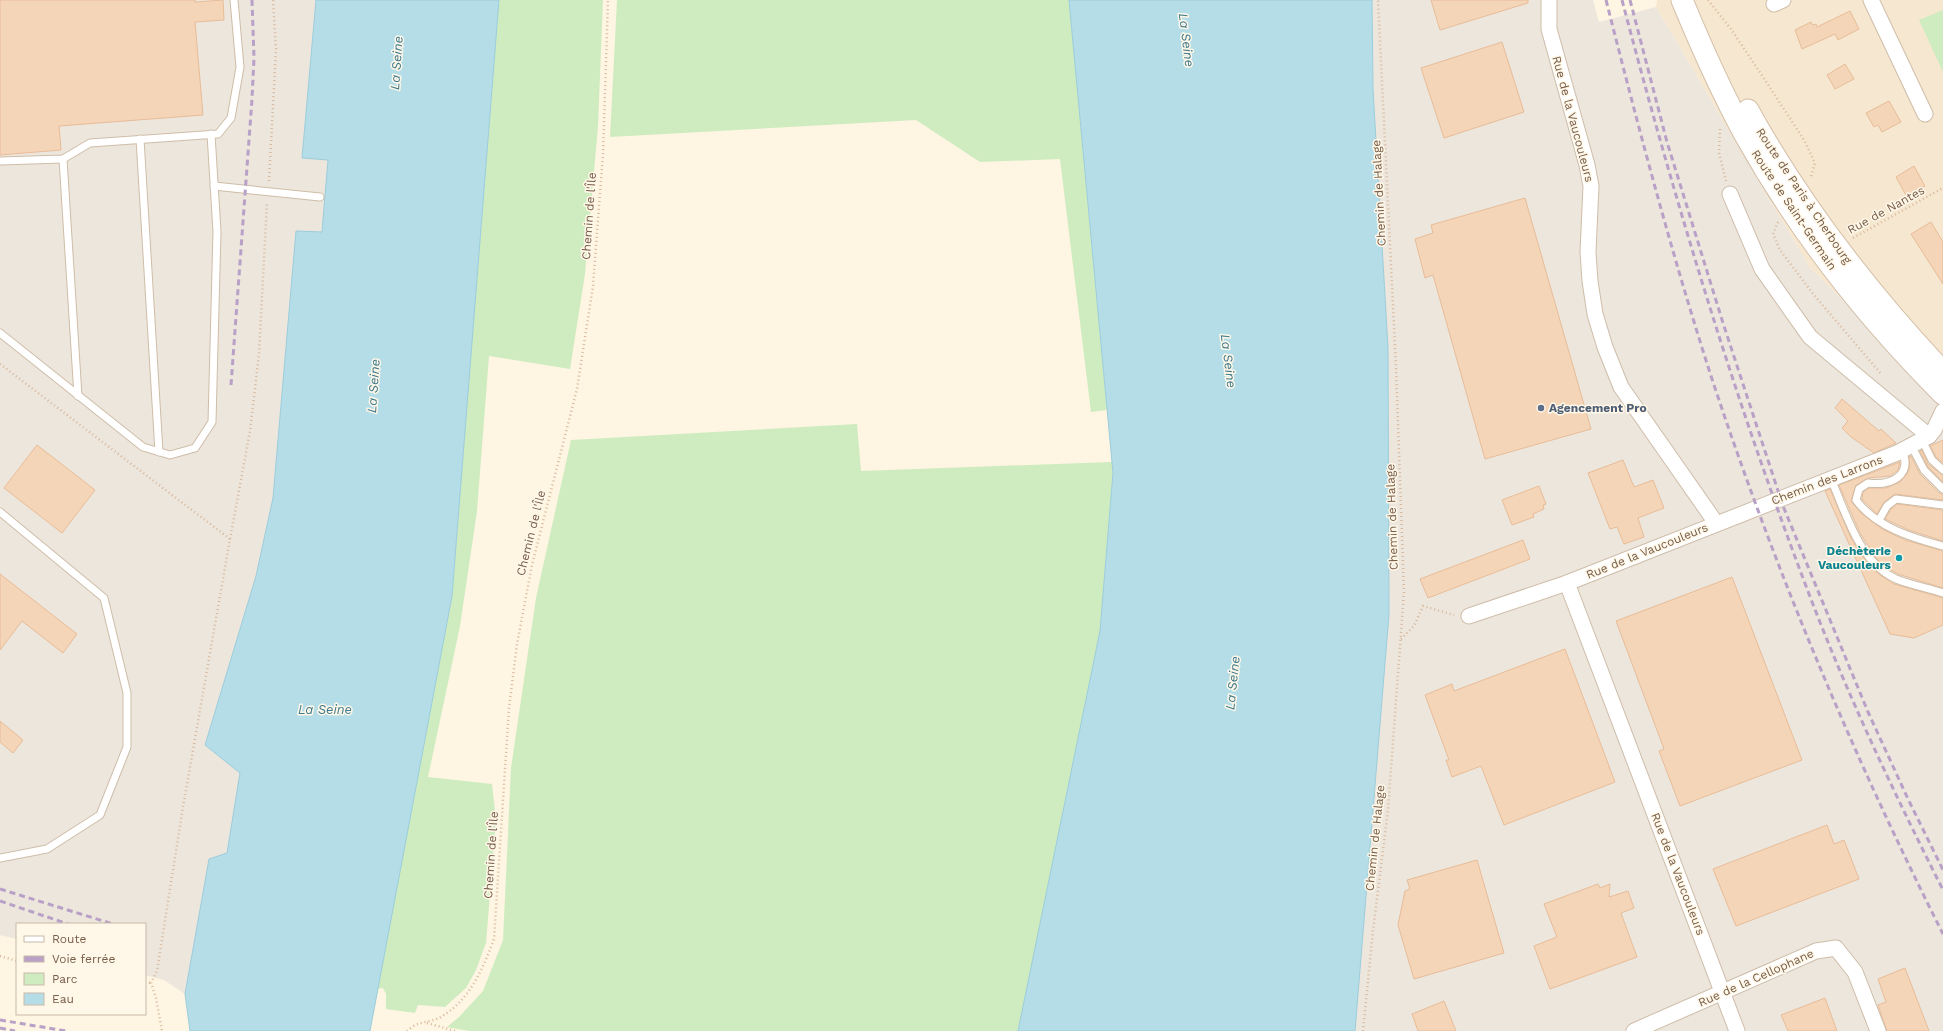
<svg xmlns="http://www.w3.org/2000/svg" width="1943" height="1031" font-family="'Work Sans',sans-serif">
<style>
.residential{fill:#f6e7d0}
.industrial{fill:#ece6dd}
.green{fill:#ceecc0}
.water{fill:#b5dde8;stroke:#9bccdb}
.building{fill:#f5d5b8;stroke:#e8bc97}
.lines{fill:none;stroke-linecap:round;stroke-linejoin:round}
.lane-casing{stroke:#cfbda8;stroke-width:9}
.street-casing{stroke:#cfbda8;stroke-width:17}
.secondary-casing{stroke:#d5bfa8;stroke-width:23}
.path{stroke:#d9b89b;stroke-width:2.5;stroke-dasharray:1 3;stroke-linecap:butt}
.lane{stroke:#fff;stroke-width:7}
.street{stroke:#fff;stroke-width:15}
.secondary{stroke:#fff;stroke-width:21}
.rail{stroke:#b8a0c7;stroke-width:3;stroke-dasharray:6 4;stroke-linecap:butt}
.service-dot{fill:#5c6f8a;stroke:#fff8e9;stroke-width:1.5}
.culture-dot{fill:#0f9aa8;stroke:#fff8e9;stroke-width:1.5}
.labels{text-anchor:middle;stroke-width:3;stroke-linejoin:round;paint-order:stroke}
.street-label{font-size:12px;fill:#775c47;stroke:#fff8e9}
.service-label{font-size:12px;font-weight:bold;fill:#4e5e75;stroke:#fff8e9;text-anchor:start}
.culture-label{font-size:12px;font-weight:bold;fill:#0d838f;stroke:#fff8e9;text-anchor:end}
.water-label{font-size:13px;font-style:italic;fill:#3f798b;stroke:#fff8e9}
</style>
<rect width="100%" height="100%" fill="#fef5e2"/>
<polygon class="residential" points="1657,0 1943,0 1943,396 1810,268 1656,7"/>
<g class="industrial">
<polygon points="0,0 316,0 302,157 328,160 322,232 296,231 273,498 256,576 205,744 240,773 227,853 209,859 185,994 164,980 145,975 145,924 17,924 17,939 0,935"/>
<polygon points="1372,0 1593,0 1599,22 1656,7 1810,268 1943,396 1943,1031 1355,1031 1389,614 1388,348 1373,89"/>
</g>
<g class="green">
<polygon points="499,0 603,0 598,126 585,274 570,369 489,356 477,511 460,626 428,777 492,784 496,820 486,943 476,970 466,988 445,1007 418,1005 415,1013 386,1009 386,994 383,988 377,989 452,596"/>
<polygon points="617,0 1069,0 1107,410 1091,412 1060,159 980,162 916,120 610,137"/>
<polygon points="1943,10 1943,72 1919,20"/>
<polygon points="857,424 861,471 1112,462 1113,473 1100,631 1018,1031 469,1031 447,1027 459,1017 483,991 503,940 511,768 536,598 571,440"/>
</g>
<g class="water">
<polygon points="316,0 499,0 452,596 370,1031 190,1031 185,994 209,859 227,853 240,773 205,745 256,576 273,498 296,231 322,232 328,160 302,158"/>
<polygon points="1069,0 1372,0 1373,89 1388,348 1389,614 1355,1031 1018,1031 1100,631 1113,473"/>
</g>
<g class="building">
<polygon points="0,0 195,0 195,2 223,0 224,20 195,22 203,115 59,126 61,150 0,155"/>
<polygon points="1431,0 1528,0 1528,3 1440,30"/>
<polygon points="1850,11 1859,29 1838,40 1835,34 1802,49 1795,30 1811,22 1813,25 1816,24 1817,27"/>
<polygon points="1502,42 1524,112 1444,138 1421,68"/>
<polygon points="1845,64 1854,79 1835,89 1827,75"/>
<polygon points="1889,101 1901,122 1882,132 1878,125 1874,127 1866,113"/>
<polygon points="1914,166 1925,186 1907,197 1896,177"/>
<polygon points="1525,198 1591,429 1485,459 1433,275 1425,278 1415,239 1433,233 1431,225"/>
<polygon points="1931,222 1943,242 1943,284 1911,234"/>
<polygon points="1842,399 1879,431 1881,429 1896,443 1874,453 1851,437 1842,428 1848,421 1835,408"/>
<polygon points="1943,440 1943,463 1936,457 1930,446"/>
<polygon points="37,445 95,490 62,533 4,488"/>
<polygon points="1922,450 1928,464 1943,475 1943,482 1928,467 1920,451"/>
<polygon points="1911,456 1920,474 1939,493 1943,494 1943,500 1895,494 1884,502 1877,514 1862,499 1863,492 1869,488 1886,488 1900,482 1907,474 1910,467 1909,457"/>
<polygon points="1623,460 1634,487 1653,480 1664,508 1638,518 1644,537 1624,544 1617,527 1610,529 1588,473"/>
<polygon points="1900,462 1898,470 1890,476 1868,478 1856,485 1851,501 1861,513 1882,529 1905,540 1943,551 1943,588 1898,574 1886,567 1876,558 1860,533 1839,485"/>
<polygon points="1539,486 1546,504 1543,505 1544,509 1533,514 1534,517 1512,525 1502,500"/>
<polygon points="1830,489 1851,538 1868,564 1880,575 1894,584 1943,598 1943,625 1914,638 1890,634 1825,491"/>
<polygon points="1897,504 1943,510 1943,541 1909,530 1885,519 1891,509"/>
<polygon points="1523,540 1530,559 1428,598 1420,579"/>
<polygon points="0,574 77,634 63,653 22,621 0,650"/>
<polygon points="1732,577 1802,760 1680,806 1659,751 1664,749 1616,621"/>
<polygon points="1565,649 1615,782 1504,825 1481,766 1452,777 1446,760 1449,760 1425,695 1452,684 1454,691"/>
<polygon points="0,721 23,740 13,753 0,742"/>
<polygon points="1827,825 1834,844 1844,840 1859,879 1736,926 1713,869"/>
<polygon points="1477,860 1504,953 1414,979 1398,925 1405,891 1410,889 1407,880"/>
<polygon points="1598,884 1600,888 1610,884 1609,897 1628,891 1634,908 1621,913 1637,957 1550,989 1534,946 1557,937 1544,904"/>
<polygon points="1905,968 1929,1031 1887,1031 1878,1005 1886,1002 1878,979"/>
<polygon points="1825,998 1837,1031 1788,1031 1781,1015"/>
<polygon points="1444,1001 1456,1031 1418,1031 1412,1014"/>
</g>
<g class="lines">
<defs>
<g id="lane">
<polyline points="140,139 159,452"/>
<polyline points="63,159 78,396"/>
<polyline points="0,161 63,159 90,143 218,134 231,118 240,67 234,0"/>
<polyline points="214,186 320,197"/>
<polyline points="0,333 143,447 170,455 195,448 212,422 217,232 211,134"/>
<polyline points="1922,440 1932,460 1943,470"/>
<polyline points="1911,445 1924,470 1943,489"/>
<path d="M1902 450C1913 476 1891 486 1868 483L1859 489 1856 500C1876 527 1912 538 1943 546"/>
<path d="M1831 479C1846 513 1859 562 1896 579 1911 585 1928 588 1943 593"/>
<polyline points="0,512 104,598 127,693 127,747 100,815 47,849 0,858"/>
<polyline points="1879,520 1887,506 1896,499 1943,505"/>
</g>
<g id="street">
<polyline points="1549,0 1549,29 1587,165 1591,186 1588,252 1590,281 1595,314 1605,347 1621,387 1716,523"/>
<polyline points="1871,0 1925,114"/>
<polyline points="1774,4 1783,0"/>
<polyline points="1730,194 1762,269 1810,337 1929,436"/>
<polyline points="1567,583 1737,1031"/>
<polyline points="1469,616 1567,583 1897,453 1929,436 1934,430 1943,411"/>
<polyline points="1634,1031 1816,951 1836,948 1855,972 1878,1031"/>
</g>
<g id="secondary">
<path d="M1682 0C1701 46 1721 91 1745 135 1798 230 1866 317 1943 394"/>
<path d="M1748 110C1801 206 1868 292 1943 372"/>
</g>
</defs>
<use href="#lane" class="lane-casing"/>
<use href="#street" class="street-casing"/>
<use href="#secondary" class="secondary-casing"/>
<g class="path">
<polyline points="1708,0 1731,29 1767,83 1804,140 1815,163 1811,177"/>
<polyline points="1720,129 1719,153 1726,181"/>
<polyline points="269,181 276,49 273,0"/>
<polyline points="1778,222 1773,234 1780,250 1814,295 1882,375"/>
<polyline points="1853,238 1943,188"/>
<polyline points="0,364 230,539 183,807 157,971 151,983 156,998 162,1031"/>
<polyline points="230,539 250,431 259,354 267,202"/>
<polyline points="1401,639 1414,626 1423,606 1454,615"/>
<polyline points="0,956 17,961"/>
<polyline points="145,982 151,983"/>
<polyline points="427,1023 455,1031"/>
<path d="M407 1031C410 1029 414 1025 418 1024 426 1021 436 1021 444 1015 471 998 483 968 494 939L509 708 517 644 532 565 577 389 593 286 603 154 608 0"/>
<polyline points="1363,1031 1373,931 1388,810 1404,592 1396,367 1378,0"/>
</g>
<use href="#lane" class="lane"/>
<use href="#street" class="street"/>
<use href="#secondary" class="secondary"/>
<g class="rail">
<path d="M1606 0C1638 126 1671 252 1711 376 1774 567 1852 754 1943 934"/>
<path d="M1622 0C1674 198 1733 394 1806 586 1845 690 1893 791 1943 890"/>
<polyline points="1630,0 1667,142 1723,323 1783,506 1868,712 1908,799 1943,870"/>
<polyline points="231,385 252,99 254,58 252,0"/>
<polyline points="0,889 113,924"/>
<polyline points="0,901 68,924"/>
<polyline points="0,1020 66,1031"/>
<polyline points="0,1028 15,1031"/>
</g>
</g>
<circle class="service-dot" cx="1541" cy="408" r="4"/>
<circle class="culture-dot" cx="1899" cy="558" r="4"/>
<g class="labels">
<g class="street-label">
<text transform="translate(1573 119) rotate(75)" y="4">Rue de la Vaucouleurs</text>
<text transform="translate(1379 193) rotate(-93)" y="4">Chemin de Halage</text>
<text transform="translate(1804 196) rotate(56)" y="4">Route de Paris à Cherbourg</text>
<text transform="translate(1794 210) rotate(56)" y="4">Route de Saint-Germain</text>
<text transform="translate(1886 210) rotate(-29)" y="4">Rue de Nantes</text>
<text transform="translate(589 216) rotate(-86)" y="4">Chemin de l'Île</text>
<text transform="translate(1827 480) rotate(-21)" y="4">Chemin des Larrons</text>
<text transform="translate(1392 517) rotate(-92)" y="4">Chemin de Halage</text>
<text transform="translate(531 533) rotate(-76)" y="4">Chemin de l'Île</text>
<text transform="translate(1647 551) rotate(-22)" y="4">Rue de la Vaucouleurs</text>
<text transform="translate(1375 838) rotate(-84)" y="4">Chemin de Halage</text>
<text transform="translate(491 855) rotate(-86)" y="4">Chemin de l'Île</text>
<text transform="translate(1678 874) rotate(69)" y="4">Rue de la Vaucouleurs</text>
<text transform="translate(1756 978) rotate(-24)" y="4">Rue de la Cellophane</text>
</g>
<g class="service-label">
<text x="1549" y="412">Agencement Pro</text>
</g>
<g class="culture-label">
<text x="1891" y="555">Déchèterie<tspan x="1891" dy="14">Vaucouleurs</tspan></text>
</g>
<g class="water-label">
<text transform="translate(1187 40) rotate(83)" y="5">La Seine</text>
<text transform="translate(396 63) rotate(-86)" y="5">La Seine</text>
<text transform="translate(1229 361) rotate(83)" y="5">La Seine</text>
<text transform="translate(373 386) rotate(-86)" y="5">La Seine</text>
<text transform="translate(1232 683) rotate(-84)" y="5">La Seine</text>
<text x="325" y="714">La Seine</text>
</g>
</g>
<rect x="16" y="923" width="130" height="92" fill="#fff8e9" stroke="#c9baa8"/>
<rect x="24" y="936" width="20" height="6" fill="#ffffff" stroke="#c9baa8"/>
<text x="52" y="943" font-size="12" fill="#775c47">Route</text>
<rect x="24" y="956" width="20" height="6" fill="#b8a0c7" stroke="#c9baa8"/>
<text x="52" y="963" font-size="12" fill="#775c47">Voie ferrée</text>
<rect x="24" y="973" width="20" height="12" fill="#ceecc0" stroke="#c9baa8"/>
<text x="52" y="983" font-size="12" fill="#775c47">Parc</text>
<rect x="24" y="993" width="20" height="12" fill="#b5dde8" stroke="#c9baa8"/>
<text x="52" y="1003" font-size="12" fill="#775c47">Eau</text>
</svg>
